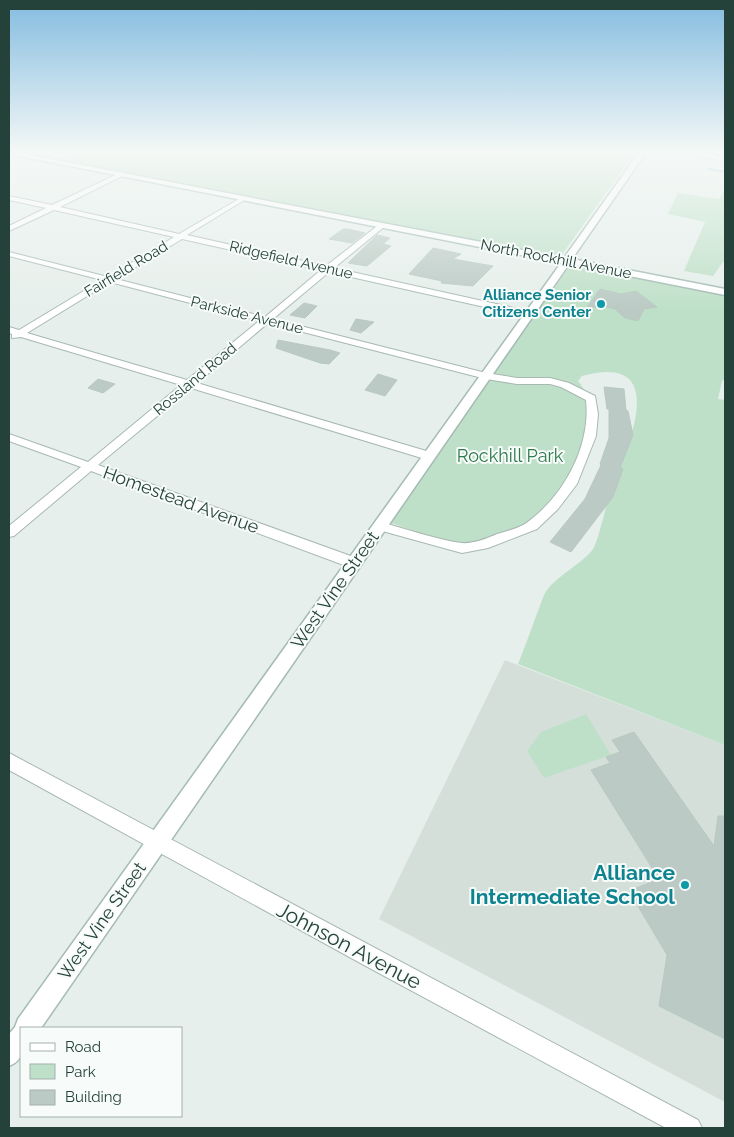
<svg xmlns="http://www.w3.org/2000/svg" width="734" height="1137" font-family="Raleway,sans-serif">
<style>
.built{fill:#d4dfda}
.green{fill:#bfe0c8}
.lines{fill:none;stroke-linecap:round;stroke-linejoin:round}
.stream{stroke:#8ec9d4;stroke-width:2.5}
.building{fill:#bbcac4;stroke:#b8c9c2}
.street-casing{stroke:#a8b8b2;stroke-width:2}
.secondary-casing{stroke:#a4bbb3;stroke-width:3}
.street{fill:#fff;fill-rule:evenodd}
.secondary{fill:#fff;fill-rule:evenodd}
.culture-dot{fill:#0f9aa8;stroke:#f7fbf9;stroke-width:2}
.labels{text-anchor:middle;stroke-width:4;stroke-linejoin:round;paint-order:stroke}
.far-street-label{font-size:15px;fill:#24423a;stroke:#f7fbf9}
.far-culture-label{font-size:15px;font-weight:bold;fill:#0d838f;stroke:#f7fbf9;text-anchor:end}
.park-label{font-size:18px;fill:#2d7a4b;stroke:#f7fbf9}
.street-label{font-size:18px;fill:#24423a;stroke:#f7fbf9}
.near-culture-label{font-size:21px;font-weight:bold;fill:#0d838f;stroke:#f7fbf9;text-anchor:end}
.near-street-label{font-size:21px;fill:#24423a;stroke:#f7fbf9}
</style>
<rect width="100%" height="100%" fill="#e6efeb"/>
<polygon class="built" points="505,660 725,745 725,1102 379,919"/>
<g class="green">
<polygon points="85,151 636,151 561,256 64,160"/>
<polygon points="725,190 725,262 723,262 713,276 684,271 705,222 668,214 678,193 719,199"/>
<path d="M571 263 725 293V379L722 381 718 399 725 400V745L518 664C525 647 531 629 538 611 541 604 543 595 547 590 557 576 584 562 593 549 599 539 605 508 610 494 625 452 675 351 582 376L578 381C589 393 593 415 589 431 584 453 556 501 539 516 527 527 481 542 464 543 449 544 407 528 391 523Z"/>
<polygon points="586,714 611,755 544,778 527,751 541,732"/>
</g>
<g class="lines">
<polyline class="stream" points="708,169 725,172"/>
</g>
<g class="building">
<polygon points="343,229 348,229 365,233 352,243 329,239"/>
<polygon points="377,235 390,238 383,244 391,246 367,266 348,263"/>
<polygon points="433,248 461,254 453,259 493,266 473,286 441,283 442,281 409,274"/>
<polygon points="600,289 621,294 636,291 657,307 644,309 638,321 625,318 615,309 602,306 586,309"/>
<polygon points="304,303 317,306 305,318 290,315"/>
<polygon points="356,319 374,322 361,333 350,330"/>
<polygon points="278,340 330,350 340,353 329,364 320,363 276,348"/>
<polygon points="378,374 397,380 385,396 365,390"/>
<polygon points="98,379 115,384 103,393 88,388"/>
<polygon points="604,387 624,389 626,410 628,411 633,435 620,468 623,469 613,497 571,552 550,542 585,499 601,465 600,464 609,438 609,409 607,409"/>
<polygon points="634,732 714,846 718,816 725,816 725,1039 659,1006 667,955 629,891 659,879 591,770 610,763 606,757 620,752 612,740"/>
</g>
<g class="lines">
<defs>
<g id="street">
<polygon points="669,151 686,151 725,157 725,161"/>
<path d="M122 172 125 174 124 175 60 207 179 234 244 196 246 197V199L187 235 326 266 381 223 385 225 384 227 334 268 532 312 534 314 529 317 329 272 273 319 486 373 517 378H550L569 383 595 396 598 414 596 436 577 484 558 509 537 529 488 548 462 553 375 529 374 526 375 523 380 522C404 528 437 540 461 543 473 544 486 539 497 534 507 531 521 528 529 521 565 494 591 445 586 400L561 387 550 384H517L486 379 268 323 197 383 433 453 435 456 433 459H425L191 388 98 465 359 559 361 563 359 567H349L91 471 14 536 9 537V526L81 467 9 441V434L88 462 181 385 21 337 12 338V334L9 333V327L19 330 102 280 9 256V252L108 277 174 237 54 210 9 231V226L46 208 9 200V196L52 205ZM182 239 321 270 265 317 116 279ZM110 282 259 321 187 380 27 333Z"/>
<polygon points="9,753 698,1120 702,1128 666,1128 364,965 9,770"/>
</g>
<path id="secondary" d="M9 151 564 258 640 151H647L572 259 725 289V295L569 264 41 1028H21C21 1045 27 1059 9 1066V1034L15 1027 18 1019 561 263 9 154Z"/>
</defs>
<use href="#street" class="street-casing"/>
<use href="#secondary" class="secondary-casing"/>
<use href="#street" class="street"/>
<use href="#secondary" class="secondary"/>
</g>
<linearGradient id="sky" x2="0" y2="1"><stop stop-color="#84bce0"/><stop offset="0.49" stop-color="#f4f8f6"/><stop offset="1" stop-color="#f4f8f6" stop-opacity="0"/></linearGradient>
<rect width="734" height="310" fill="url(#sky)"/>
<g class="culture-dot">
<circle cx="601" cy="304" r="5"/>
<circle cx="685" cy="885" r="5"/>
</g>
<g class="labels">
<g class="far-street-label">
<text transform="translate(556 259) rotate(11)" y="5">North Rockhill Avenue</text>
<text transform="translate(291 260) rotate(13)" y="5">Ridgefield Avenue</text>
<text transform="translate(126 269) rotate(-31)" y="5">Fairfield Road</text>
<text transform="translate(247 315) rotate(14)" y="5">Parkside Avenue</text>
<text transform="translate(195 379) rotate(-40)" y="5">Rossland Road</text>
</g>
<g class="far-culture-label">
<text x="591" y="300">Alliance Senior<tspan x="591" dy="17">Citizens Center</tspan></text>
</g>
<g class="park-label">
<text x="510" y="462">Rockhill Park</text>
</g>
<g class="street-label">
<text transform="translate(181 500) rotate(20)" y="6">Homestead Avenue</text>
<text transform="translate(335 590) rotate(-55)" y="6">West Vine Street</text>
<text transform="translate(102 921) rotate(-55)" y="6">West Vine Street</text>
</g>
<g class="near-culture-label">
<text x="675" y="880">Alliance<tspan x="675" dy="24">Intermediate School</tspan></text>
</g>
<g class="near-street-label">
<text transform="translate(349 946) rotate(28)" y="7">Johnson Avenue</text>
</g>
</g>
<rect width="734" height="1137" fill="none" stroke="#24423a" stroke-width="20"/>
<rect x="20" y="1027" width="162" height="90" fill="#f7fbf9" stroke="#a3b1ad"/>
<rect x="30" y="1043" width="25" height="8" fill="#ffffff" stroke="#a3b1ad"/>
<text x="65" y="1052" font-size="15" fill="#24423a">Road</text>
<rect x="30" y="1064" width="25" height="15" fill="#bfe0c8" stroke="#a3b1ad"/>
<text x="65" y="1077" font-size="15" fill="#24423a">Park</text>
<rect x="30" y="1090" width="25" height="15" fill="#bbcac4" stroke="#a3b1ad"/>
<text x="65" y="1102" font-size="15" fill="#24423a">Building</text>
</svg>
